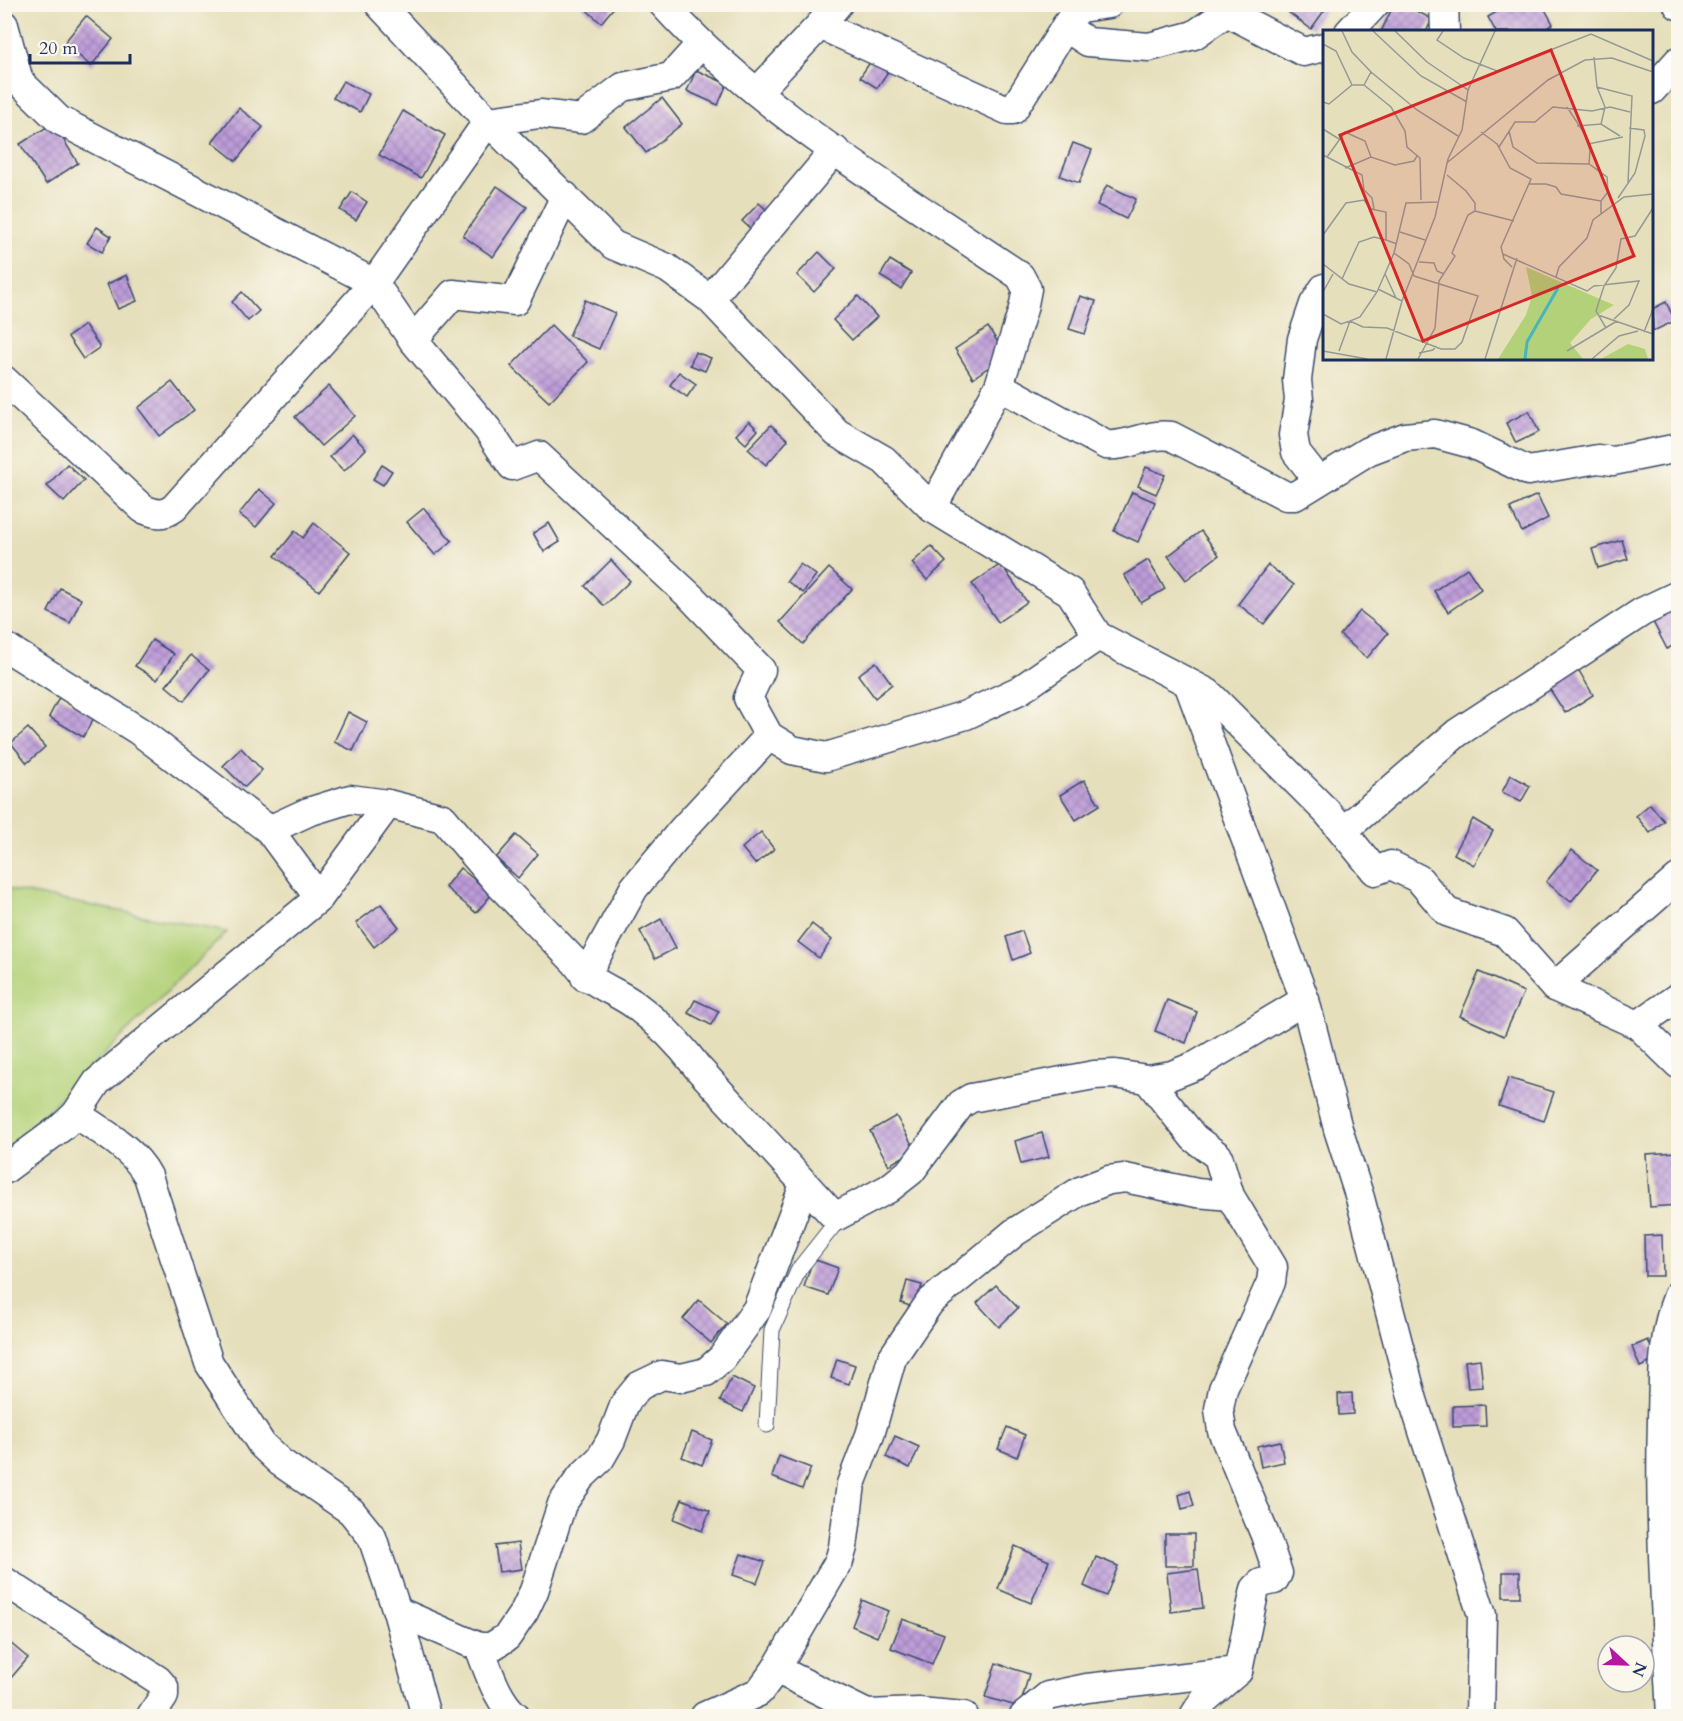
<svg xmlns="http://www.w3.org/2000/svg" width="1683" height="1721" font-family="Cardo,serif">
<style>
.green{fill:#b2d178;stroke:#66806b;stroke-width:1.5}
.building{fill:url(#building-cross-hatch)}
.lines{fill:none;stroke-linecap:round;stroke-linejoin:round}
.service-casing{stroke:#39496c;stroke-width:17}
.minor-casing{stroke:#39496c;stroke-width:31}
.service{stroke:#fff;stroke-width:15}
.minor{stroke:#fff;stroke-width:28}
.inset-river{fill:none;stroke:#46b5bf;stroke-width:3}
.inset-road{fill:none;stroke:#959996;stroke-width:1.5}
.view{fill:#d62828;fill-opacity:0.15;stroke:#d62828;stroke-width:3}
.inset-edge{fill:none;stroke:#1b2f5e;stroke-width:3}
</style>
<defs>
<pattern id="building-cross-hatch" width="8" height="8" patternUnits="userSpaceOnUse" patternTransform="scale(1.5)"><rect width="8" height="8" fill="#bd9cd9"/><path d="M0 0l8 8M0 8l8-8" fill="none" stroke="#9980b3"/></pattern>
</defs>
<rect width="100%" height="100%" fill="#fbf7ec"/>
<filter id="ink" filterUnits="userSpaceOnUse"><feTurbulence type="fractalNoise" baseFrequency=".0167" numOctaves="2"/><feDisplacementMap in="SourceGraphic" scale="12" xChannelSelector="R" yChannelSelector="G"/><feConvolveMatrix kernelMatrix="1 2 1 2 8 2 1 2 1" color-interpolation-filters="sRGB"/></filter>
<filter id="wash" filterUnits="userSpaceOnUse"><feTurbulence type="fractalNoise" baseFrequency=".008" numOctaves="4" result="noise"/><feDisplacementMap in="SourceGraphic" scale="24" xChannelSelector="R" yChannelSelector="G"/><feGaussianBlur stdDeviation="1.35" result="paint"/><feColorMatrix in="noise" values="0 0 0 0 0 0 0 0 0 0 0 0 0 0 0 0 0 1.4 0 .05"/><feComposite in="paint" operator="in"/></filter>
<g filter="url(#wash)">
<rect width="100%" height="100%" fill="#e6dfbb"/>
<polygon class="green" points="4,885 11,890 227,932 5,1153"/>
<g id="blocks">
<g class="building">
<polygon points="580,4 613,4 615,6 601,23"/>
<polygon points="1288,4 1329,4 1311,29 1284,9"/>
<polygon points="1394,4 1403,4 1432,19 1426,32 1381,32"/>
<polygon points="1510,4 1542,4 1553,24 1540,32 1496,32 1488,17"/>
<polygon points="86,16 113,39 91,66 64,43"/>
<polygon points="871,61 893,64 877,88 860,77"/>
<polygon points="696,70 727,84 718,105 687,91"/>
<polygon points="343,81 369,94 360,112 333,98"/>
<polygon points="662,98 682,124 646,153 626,127"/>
<polygon points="239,108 263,127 236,161 212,142"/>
<polygon points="403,111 445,135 421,178 379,155"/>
<polygon points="53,123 78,163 46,184 20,144"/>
<polygon points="1073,143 1092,150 1079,183 1060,176"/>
<polygon points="1107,185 1136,199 1126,219 1097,205"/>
<polygon points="497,186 527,207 493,257 463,236"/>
<polygon points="352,192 367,202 356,220 340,210"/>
<polygon points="759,203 772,215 756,234 742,221"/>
<polygon points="97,227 111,236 102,252 87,243"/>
<polygon points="819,252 836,269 814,292 797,275"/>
<polygon points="890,260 911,273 901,289 880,276"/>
<polygon points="127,275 137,301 118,309 107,284"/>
<polygon points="242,292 259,311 248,321 232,302"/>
<polygon points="858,296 877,317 852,340 833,320"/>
<polygon points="1080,296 1096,301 1085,334 1069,329"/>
<polygon points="585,300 615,313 599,349 569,336"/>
<polygon points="1666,302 1675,321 1653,331 1652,309"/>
<polygon points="85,325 100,347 83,359 68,337"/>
<polygon points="551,325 588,362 549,402 511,366"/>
<polygon points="988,327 1006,355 973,378 955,349"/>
<polygon points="695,352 711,358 705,371 690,365"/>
<polygon points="679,372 696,384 687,397 670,385"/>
<polygon points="172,382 194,410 159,436 138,408"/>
<polygon points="329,386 355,416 321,446 295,417"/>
<polygon points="1529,411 1539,432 1516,443 1506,423"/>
<polygon points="749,421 758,430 746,444 736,435"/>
<polygon points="771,425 788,440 766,465 748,449"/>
<polygon points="352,434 366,449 344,471 330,457"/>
<polygon points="67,464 84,480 64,502 47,486"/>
<polygon points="382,465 392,471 383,485 373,479"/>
<polygon points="1146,467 1165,475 1156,494 1138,486"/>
<polygon points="259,489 276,503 256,527 239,514"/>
<polygon points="1132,492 1155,502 1138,542 1114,531"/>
<polygon points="1537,495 1548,518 1522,532 1510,508"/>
<polygon points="424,508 452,541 435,555 407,522"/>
<polygon points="314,523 350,552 319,591 275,556 295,531 303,538"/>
<polygon points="549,523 560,542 544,552 533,533"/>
<polygon points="1201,531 1219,555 1186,580 1168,556"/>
<polygon points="1622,540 1628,559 1598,568 1592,549"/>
<polygon points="931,546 946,562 927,580 912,563"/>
<polygon points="611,560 630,581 604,606 585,586"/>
<polygon points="1148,560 1165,589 1141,603 1124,575"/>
<polygon points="800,564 816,575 803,593 787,581"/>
<polygon points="1001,564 1027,602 998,622 972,584"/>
<polygon points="1268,565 1294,585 1264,624 1238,604"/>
<polygon points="829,568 852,589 803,644 780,622"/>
<polygon points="1467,568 1481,589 1448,612 1434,591"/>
<polygon points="60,588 81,599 70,623 48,612"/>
<polygon points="1678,605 1678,643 1667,649 1651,618"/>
<polygon points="1360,611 1388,633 1367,658 1340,635"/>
<polygon points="152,640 174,654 157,680 135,666"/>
<polygon points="191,655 209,670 184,701 166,686"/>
<polygon points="876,662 892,684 875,698 858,675"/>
<polygon points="1578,669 1593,695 1565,713 1549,688"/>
<polygon points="60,696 95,716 83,737 49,717"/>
<polygon points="348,712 367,722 353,751 334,742"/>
<polygon points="28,728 45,747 27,763 11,743"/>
<polygon points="241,748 262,770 245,787 223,766"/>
<polygon points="1511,775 1530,786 1521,802 1502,792"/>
<polygon points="1084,780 1100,805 1076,820 1060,795"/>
<polygon points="1650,804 1664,821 1650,833 1636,816"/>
<polygon points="1473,819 1493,831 1474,865 1454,854"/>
<polygon points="761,832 774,849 755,864 742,848"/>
<polygon points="516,835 538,854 518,878 496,858"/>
<polygon points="1572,850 1597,870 1571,902 1546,882"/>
<polygon points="460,868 492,894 476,913 445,887"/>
<polygon points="381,904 399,927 374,947 356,923"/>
<polygon points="661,919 676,948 655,959 640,931"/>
<polygon points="812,924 832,940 819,958 798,942"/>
<polygon points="1022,931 1030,953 1013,960 1006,937"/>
<polygon points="1479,972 1524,992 1504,1036 1460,1016"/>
<polygon points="695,1000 719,1011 711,1025 688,1013"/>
<polygon points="1167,1000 1197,1012 1186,1043 1155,1031"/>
<polygon points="1508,1078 1554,1092 1544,1121 1499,1106"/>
<polygon points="896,1116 915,1150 889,1165 870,1131"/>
<polygon points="1042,1133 1049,1157 1021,1164 1015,1141"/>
<polygon points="1678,1152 1678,1205 1650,1207 1646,1154"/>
<polygon points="1662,1235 1663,1276 1645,1276 1644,1236"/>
<polygon points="813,1259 838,1268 828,1295 804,1287"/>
<polygon points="907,1281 922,1285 916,1308 901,1303"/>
<polygon points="996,1285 1018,1308 999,1327 977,1303"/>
<polygon points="699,1300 727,1324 711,1343 683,1319"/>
<polygon points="1648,1340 1656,1360 1640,1367 1632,1347"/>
<polygon points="837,1359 855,1365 849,1384 831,1378"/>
<polygon points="1480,1359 1483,1387 1468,1388 1465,1361"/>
<polygon points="732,1377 754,1388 743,1412 720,1401"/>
<polygon points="1352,1393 1353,1414 1339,1415 1338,1394"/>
<polygon points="1485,1405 1486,1426 1453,1427 1453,1406"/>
<polygon points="1007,1427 1025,1435 1017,1457 998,1449"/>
<polygon points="692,1432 712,1440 702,1465 682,1457"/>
<polygon points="895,1436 919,1447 910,1468 886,1457"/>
<polygon points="1280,1441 1284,1462 1261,1467 1257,1446"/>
<polygon points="779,1456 811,1468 802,1489 772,1477"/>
<polygon points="1190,1491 1194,1506 1182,1509 1179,1495"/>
<polygon points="682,1499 710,1511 702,1531 674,1519"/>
<rect x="1165" y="1534" width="29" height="32"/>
<polygon points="518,1543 522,1569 499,1572 495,1546"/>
<polygon points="1015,1546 1049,1561 1031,1603 998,1589"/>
<polygon points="741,1554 765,1562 757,1583 733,1575"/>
<polygon points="1096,1557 1118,1566 1106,1596 1084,1586"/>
<polygon points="1198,1569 1203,1608 1171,1612 1167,1573"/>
<rect x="1503" y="1572" width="17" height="25"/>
<polygon points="862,1600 888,1611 877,1637 852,1626"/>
<polygon points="902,1619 944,1634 932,1664 891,1648"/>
<polygon points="9,1642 28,1658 4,1686 4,1647"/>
<polygon points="996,1663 1029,1674 1020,1707 985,1697"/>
</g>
</g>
</g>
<g filter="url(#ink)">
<use href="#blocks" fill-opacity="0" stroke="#39496c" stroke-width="1.5"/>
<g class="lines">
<defs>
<polyline id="service" points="767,1425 772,1330 799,1269 841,1216"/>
<g id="minor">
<polyline points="379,4 488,121 613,245 667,268 710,299 837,433 884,460 932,508 1070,592 1098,636 1208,693 1327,812 1375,871 1391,865 1419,879 1447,912 1505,932 1554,987 1638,1025 1678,1064"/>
<path d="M663 4C762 114 899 193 1020 276L1027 289 1023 309 999 386 932 508"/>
<polyline points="1444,4 1445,32"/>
<polyline points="1678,4 1678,5"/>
<polyline points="4,25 19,81 59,120 374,283 413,340 488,430 512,466 539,456 692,598 761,670 748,698 769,736 792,750 826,757 966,715 1020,690 1098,636"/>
<polyline points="820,25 838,4"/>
<polyline points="1065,27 1088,42 1149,47 1194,35 1227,12 1304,52 1324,47"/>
<polyline points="1349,32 1375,4"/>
<polyline points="1652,90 1678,61"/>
<polyline points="757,92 820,25 1007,110 1013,110 1073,15 1080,8 1109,4"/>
<polyline points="710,299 835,150"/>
<polyline points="413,340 453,294 515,301 565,196"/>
<path d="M4 380 143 509C156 514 163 516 174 508L374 283 488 121 540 114 581 119 623 87 671 77 700 45"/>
<path d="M999 386 1106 445C1129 447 1146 433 1171 436L1286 496H1295L1368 451 1405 437 1435 434 1472 444 1528 471 1598 459 1613 461 1678 448"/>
<polyline points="1318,480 1296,452 1293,435 1299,400 1297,380 1302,339 1314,304 1324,288"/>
<polyline points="4,646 139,731 269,830 319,898"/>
<polyline points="1188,683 1305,1000 1338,1129 1360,1198 1413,1400 1482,1615 1480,1716"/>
<path d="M269 830 308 812 350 799 388 804 443 818 498 883 576 963C591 985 615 990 635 1005 659 1023 680 1044 697 1067L835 1217 888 1189 911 1171 961 1104 971 1098 1094 1075 1115 1074 1147 1079 1172 1075 1197 1065 1305 1000"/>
<polyline points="1343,831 1457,733 1642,612 1678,595"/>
<polyline points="585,977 634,888 683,829 769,736"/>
<polyline points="1554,987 1678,878"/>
<polyline points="1638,1025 1678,997"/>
<polyline points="1147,1079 1194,1138 1218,1156 1230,1196 1273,1267 1271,1282 1223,1389 1219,1409 1222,1431 1265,1535 1278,1573 1274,1580 1261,1583 1255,1589 1238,1671 1204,1700 1194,1716"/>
<path d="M76 1114C102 1132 133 1148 148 1176L209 1363 262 1445 280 1462 351 1511 372 1537 397 1611 426 1716"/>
<polyline points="4,1170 62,1127 76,1114 97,1082 319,898 388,804"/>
<polyline points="4,1581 158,1680 164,1687 164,1696 151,1716"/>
<polyline points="397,1611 479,1647 491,1647 507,1637 524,1612 534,1591 562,1504 581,1477 600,1459 611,1440 625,1403 639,1386 662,1375 681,1378 706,1372 722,1358 757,1309 804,1185"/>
<path d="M479 1647C488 1669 497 1701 516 1716"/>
<polyline points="776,1669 867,1714 919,1712 964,1716"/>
<polyline points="705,1716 759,1692 776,1669 839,1561 843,1547 851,1484 870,1435 892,1358 930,1302 1015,1232 1080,1191 1109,1180 1125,1178 1197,1193 1230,1196"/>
<polyline points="1024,1716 1048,1696 1087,1688 1238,1671"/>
<path d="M1671 1716C1666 1618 1659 1519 1662 1420 1663 1378 1662 1334 1678 1295"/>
</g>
</defs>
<use href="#service" class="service-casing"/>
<use href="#minor" class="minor-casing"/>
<use href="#service" class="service"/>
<use href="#minor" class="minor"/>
</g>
</g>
<g transform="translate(1323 30)">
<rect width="330" height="330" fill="#e6dfbb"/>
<path d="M203 237 291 275 268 289 247 313 260 329H175L203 285 209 266ZM305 314 322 319 325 329H278Z" fill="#b2d178"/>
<path class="inset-river" d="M202 329 204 312 235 258"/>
<path class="inset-road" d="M19 1 29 22 48 42 94 80 135 106M50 1 98 46 144 72M72 1 104 32 145 60M120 1 114 10 141 28 174 41 268 4 330 31M0 14 13 21 29 55M271 27 274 57 282 77 278 94M41 55 68 77 82 101 84 117 97 128 98 170M274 57 309 66 305 153M0 72 6 74 29 55H41L48 42M244 77 261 103 267 120 266 134M254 96 278 94 297 106M0 99 16 109M186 101 190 117 214 133 266 134 284 147 285 162 278 171V183M158 102 174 114 187 138 208 149 178 217 181 229 189 237M265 114 300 107M176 117 192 92H212L230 77 269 81 287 77 307 82M0 125 39 145 41 160 49 168 51 179M4 127 22 102 42 111 48 127M125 132 225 50 262 30 289 28 330 42M22 138 48 127 72 135 91 131 94 126M124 145 143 161 152 173V181M206 154H223L233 157 238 164 278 171M295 168 312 143 322 106 321 100 306 98M152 181 191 191M77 202 102 210M0 205 23 173 41 170 48 179 63 182V210L74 214M71 223 86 234 91 246M180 224 264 261 271 256 316 251 306 275 291 289M96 232 111 233 114 241 121 244M0 234 26 254 54 262M62 244 73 268M233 247 236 237 264 208 270 190 301 167 330 164M19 249 36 212 51 207 63 210M55 259 79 271M0 262 10 244M0 277V284L18 294 27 291 40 297 64 298 118 319H132L139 312 155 266 91 246M275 285 330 304M283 298 273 281 281 256 293 238 298 209 312 206 330 178M321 302 330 279M0 321 44 329M16 321 27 291 37 287 54 262 71 223 83 173 116 172M244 321 294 291M96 323 110 320 113 316M63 329 79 271 112 187 125 129 139 100 145 60 172 1M95 329 112 298 116 251 132 226 129 223 145 185 152 181M162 329 194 228M269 329 296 306 315 301"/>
<path class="view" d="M228 20 311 226 100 311 17 105Z"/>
<rect width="330" height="330" class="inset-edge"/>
</g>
<rect width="1683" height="1721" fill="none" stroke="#fbf7ec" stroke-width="24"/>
<g transform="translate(1626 1664) rotate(112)"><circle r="28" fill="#fbf7ec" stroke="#a1a7b3" stroke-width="1.5"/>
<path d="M0-4.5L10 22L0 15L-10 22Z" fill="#b5179e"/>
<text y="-9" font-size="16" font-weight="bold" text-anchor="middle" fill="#1b2f5e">N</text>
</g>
<path d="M30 54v9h100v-9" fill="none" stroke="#1b2f5e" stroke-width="3"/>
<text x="39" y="54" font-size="18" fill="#1b2f5e" stroke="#fbf7ec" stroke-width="4.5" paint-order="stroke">20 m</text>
</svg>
